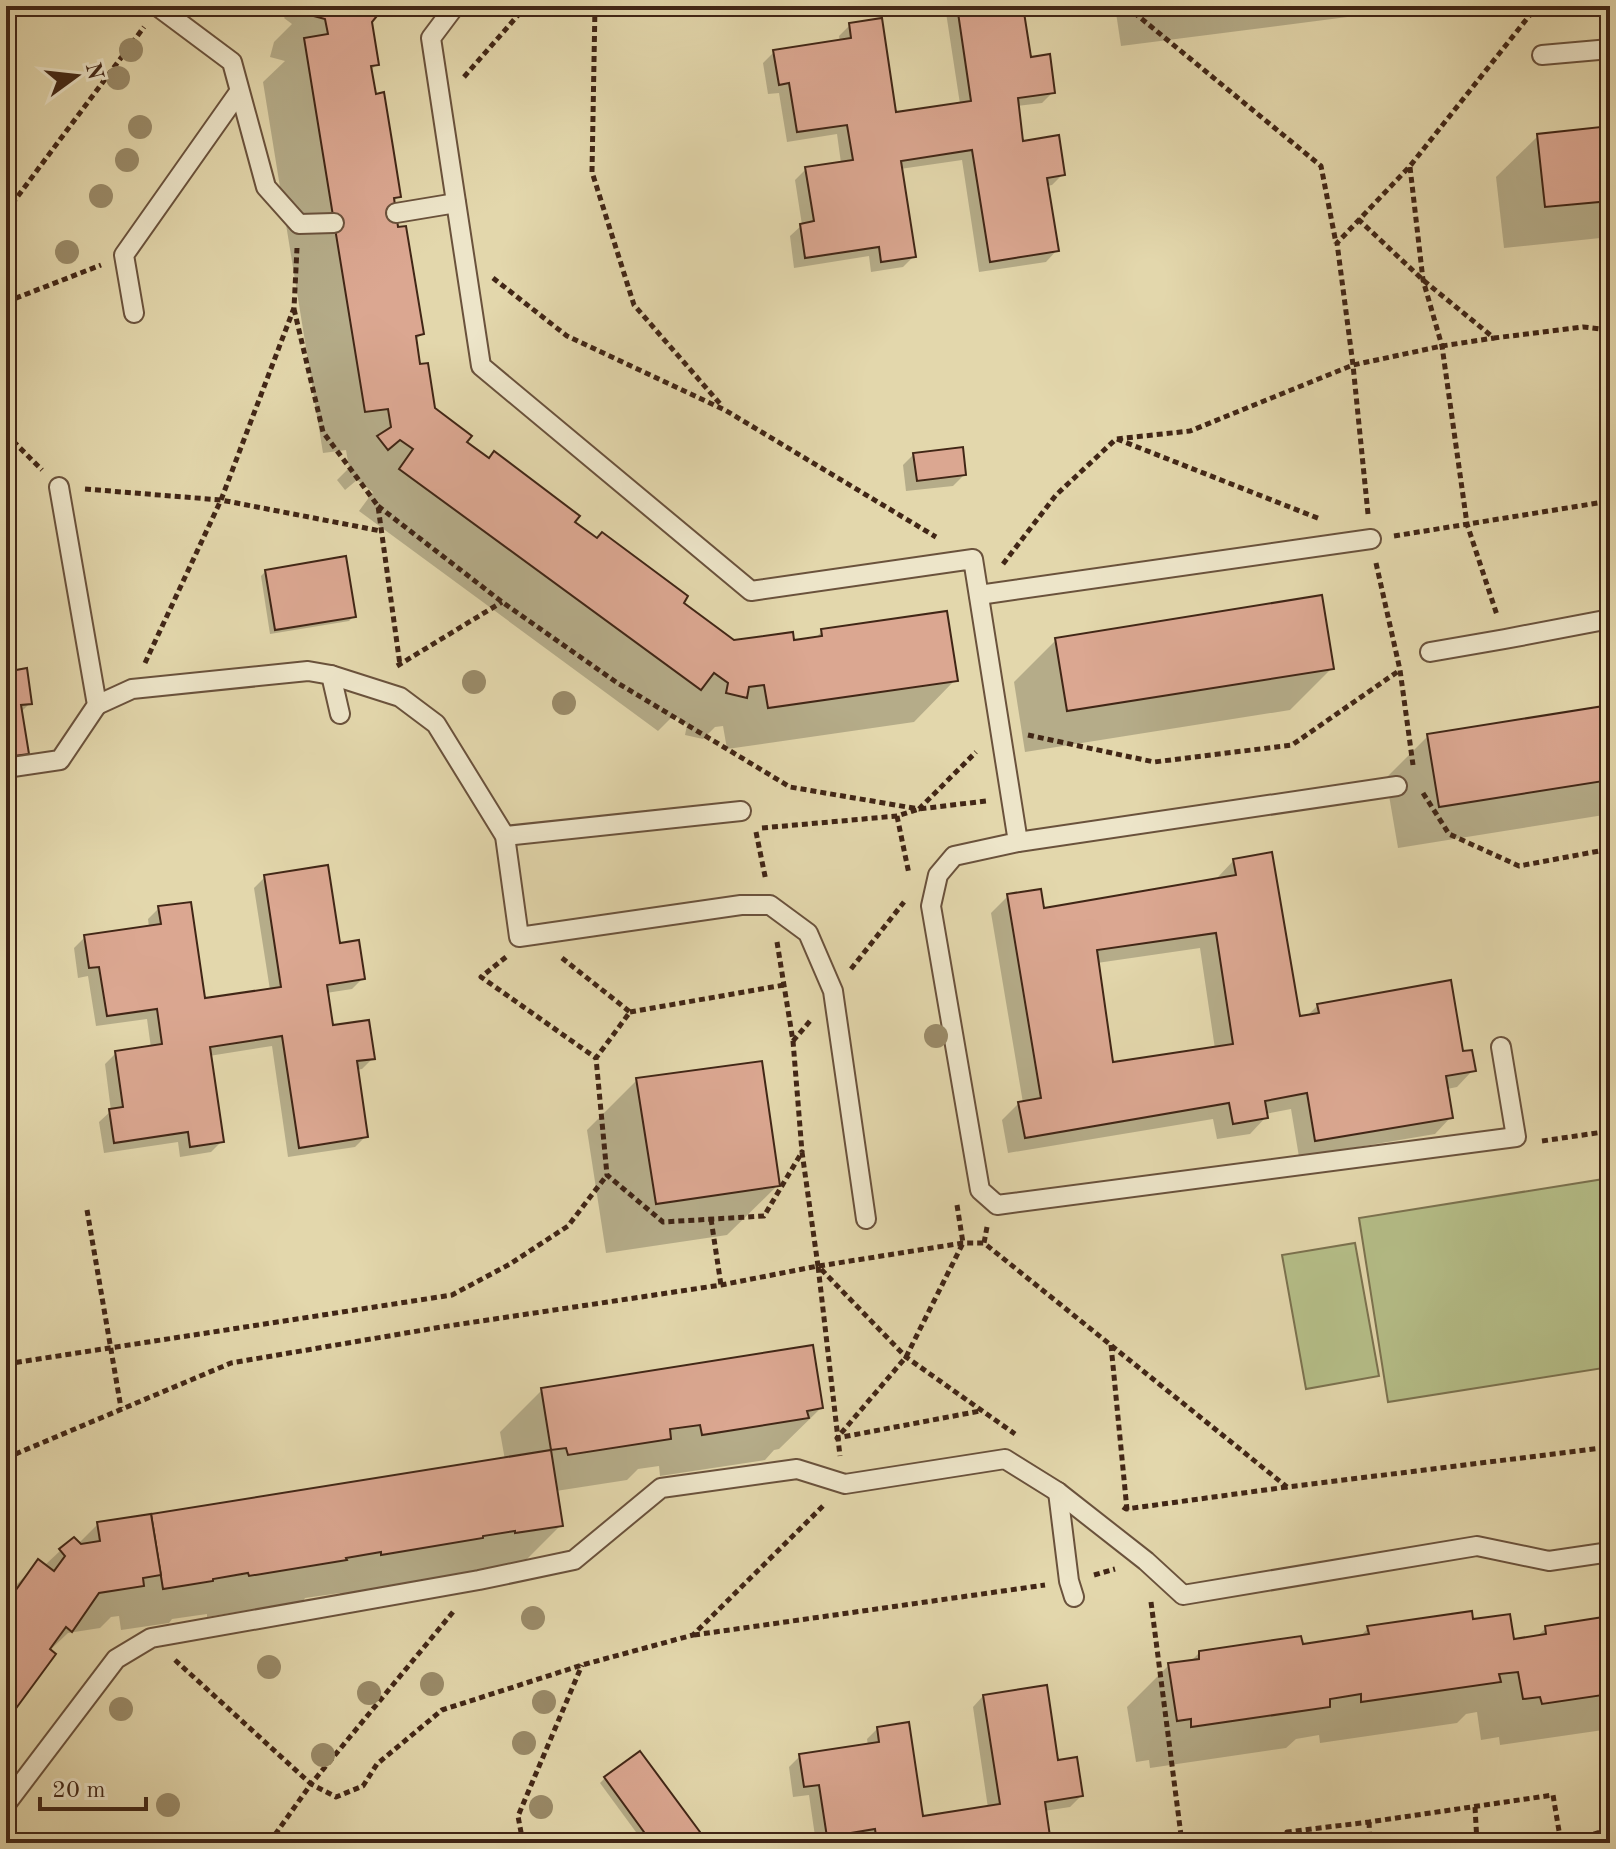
<svg xmlns="http://www.w3.org/2000/svg" width="1616" height="1849" font-family="'Old Standard TT',serif">
<style>
.garden{fill:#b5be88;stroke:#7b724f;stroke-width:2}
.shadow{fill:#0003;fill-rule:evenodd}
.building{fill:#dba791;stroke:#412616;stroke-width:2;fill-rule:evenodd}
.lines{fill:none;stroke-linecap:round;stroke-linejoin:round}
.service-casing{stroke:#6a523c;stroke-width:22}
.path{stroke:#412616;stroke-width:5;stroke-dasharray:6 4;stroke-linecap:butt}
.service{stroke:#ede5c9;stroke-width:18}
.tree{fill:#9a8b69}
</style>
<rect width="100%" height="100%" fill="#e3d7ac"/>
<filter id="stains"><feTurbulence type="fractalNoise" baseFrequency=".0025" numOctaves="4"/><feColorMatrix values="0 0 0 0 .2 0 0 0 0 .09 0 0 0 0 .02 0 0 0 .5 -.17"/></filter>
<radialGradient id="worn" r=".72"><stop offset=".6" stop-color="#630" stop-opacity="0"/><stop offset="1" stop-color="#630" stop-opacity=".3"/></radialGradient>
<g class="garden">
<polygon points="1610,1178 1610,1367 1388,1402 1359,1218"/>
<polygon points="1355,1243 1379,1376 1306,1389 1282,1255"/>
</g>
<g class="shadow">
<polygon points="293,6 382,6 370,22 377,64 370,71 399,196 393,202 422,334 414,341 418,366 433,410 464,443 733,642 793,642 814,640 822,631 955,680 914,722 727,749 723,726 715,727 703,739 685,735 687,725 674,715 658,731 359,511 373,492 357,480 345,490 337,480 349,468 346,450 323,453 263,82 285,61 270,57 274,42 292,24 284,18"/>
<polygon points="945,6 1021,6 1029,59 1053,92 1042,103 1017,106 1022,143 1063,174 1052,185 1047,186 1056,251 1046,262 979,272 962,160 900,169 914,256 903,267 871,272 869,256 794,268 790,236 802,225 795,180 806,169 841,163 837,134 787,142 779,93 768,94 763,63 774,52 840,42 839,36 850,25 894,114 960,104"/>
<polygon points="1115,6 1393,6 1386,12 1121,46"/>
<polygon points="1610,128 1610,237 1504,248 1496,177 1538,136"/>
<polygon points="914,454 964,475 953,486 906,491 903,465"/>
<polygon points="266,571 354,616 349,621 270,634 261,576"/>
<polygon points="6,615 14,672 30,703 20,713 27,753 6,774"/>
<polygon points="1056,640 1332,668 1290,710 1025,752 1014,682"/>
<polygon points="1610,707 1610,814 1398,848 1386,778 1428,736"/>
<path d="M1234 860 1298 1019 1306 1017 1318 1005 1461 1054 1473 1070 1457 1087 1447 1089 1451 1117 1435 1134 1299 1157 1291 1109 1265 1114 1266 1117 1250 1134 1217 1139 1213 1119 1008 1153 1002 1120 1019 1103H1023L991 913 1008 896 1042 910 1218 880V877ZM1200 948 1215 1049 1111 1064 1097 963Z"/>
<polygon points="265,877 338,945 363,978 352,989 326,993 331,1028 373,1058 362,1069 356,1070 366,1136 355,1147 288,1157 272,1046 209,1056 222,1141 211,1152 180,1157 178,1142 104,1153 99,1122 111,1111 105,1064 116,1053 151,1048 147,1019 96,1026 88,976 78,978 74,948 85,937 149,927 148,919 159,908 204,1001 270,990 254,888"/>
<polygon points="637,1080 778,1185 727,1235 606,1253 587,1130"/>
<polygon points="542,1390 821,1408 779,1449 774,1450 765,1460 660,1476 659,1466 638,1469 627,1480 556,1491 561,1525 519,1567 474,1574 473,1572 443,1576 439,1580 340,1595 340,1593 305,1598 303,1601 207,1617 207,1614 172,1619 169,1623 121,1630 119,1616 111,1617 100,1628 68,1633 49,1651 6,1718 6,1595 39,1562 44,1566 61,1550 78,1544 98,1524 505,1460 500,1432"/>
<polygon points="1610,1619 1610,1729 1500,1745 1499,1737 1481,1740 1477,1712 1466,1714 1457,1723 1320,1743 1319,1735 1296,1739 1286,1748 1150,1768 1149,1760 1136,1762 1127,1707 1169,1665 1190,1662 1199,1653 1301,1646 1359,1638 1368,1628 1472,1621 1512,1641 1536,1637 1546,1628"/>
<polygon points="983,1696 1056,1762 1081,1796 1070,1807 1044,1811 1049,1843 865,1843 864,1839 839,1843 816,1843 809,1795 793,1797 789,1767 800,1756 868,1746 867,1739 878,1728 921,1818 988,1808 973,1707"/>
<polygon points="605,1778 684,1843 644,1843 600,1783"/>
</g>
<g class="building">
<polygon points="313,6 385,6 372,22 379,65 371,66 376,94 384,92 393,147 401,197 394,198 398,227 406,226 424,334 416,336 420,364 428,363 435,408 472,436 467,442 489,458 494,451 580,516 575,522 597,538 602,532 688,596 684,603 734,640 793,632 794,640 822,636 821,629 947,611 958,681 768,708 764,685 749,687 747,698 726,693 728,683 714,673 701,690 399,469 413,449 400,440 388,450 377,436 391,427 388,409 365,412 304,38 328,34 325,19 310,15"/>
<polygon points="957,6 1023,6 1031,57 1050,54 1055,93 1018,98 1023,141 1059,135 1065,175 1047,178 1059,251 990,262 972,150 901,161 916,257 881,262 879,247 805,258 800,224 814,221 805,167 853,160 847,125 797,132 789,83 779,85 773,50 851,38 849,23 882,18 896,112 971,101"/>
<polygon points="1610,126 1610,201 1545,207 1537,134"/>
<polygon points="963,447 966,475 917,481 913,453"/>
<polygon points="6,536 12,573 6,574"/>
<polygon points="346,556 356,617 275,630 265,570"/>
<polygon points="1322,595 1334,669 1067,711 1055,638"/>
<polygon points="6,601 16,670 27,668 32,704 21,705 29,754 6,757"/>
<polygon points="1610,705 1610,780 1439,807 1427,734"/>
<path d="M1272 852 1300 1016 1319 1013 1317 1004 1451 980 1463 1051 1472 1050 1476 1071 1446 1076 1453 1118 1315 1141 1307 1093 1265 1101 1268 1118 1233 1124 1229 1103 1025 1138 1018 1102 1041 1098 1007 894 1041 889 1044 908 1236 875 1233 859ZM1216 933 1233 1044 1113 1062 1097 950Z"/>
<polygon points="328,865 340,943 359,940 365,979 327,985 333,1025 369,1020 375,1059 357,1061 368,1137 299,1148 282,1036 210,1047 224,1142 190,1147 188,1132 114,1143 109,1109 123,1107 115,1051 162,1044 157,1009 107,1016 99,967 89,968 84,935 161,924 158,906 191,902 205,998 281,987 264,875"/>
<polygon points="762,1061 780,1186 656,1204 636,1078"/>
<polygon points="813,1345 823,1408 807,1411 809,1418 702,1435 700,1425 670,1429 671,1439 568,1455 566,1448 551,1450 541,1388"/>
<polygon points="551,1450 563,1526 515,1533 515,1531 483,1536 483,1538 381,1555 381,1552 346,1558 347,1560 249,1576 248,1573 213,1579 213,1581 163,1589 151,1514"/>
<polygon points="151,1514 161,1575 143,1578 144,1586 99,1593 72,1632 66,1627 50,1649 56,1654 6,1722 6,1604 38,1559 54,1571 65,1556 59,1549 74,1537 81,1544 100,1541 97,1522"/>
<polygon points="1472,1611 1473,1619 1510,1614 1514,1639 1546,1634 1545,1626 1610,1616 1610,1694 1542,1704 1540,1697 1523,1699 1518,1672 1499,1674 1501,1682 1361,1702 1361,1694 1330,1699 1330,1707 1191,1727 1191,1719 1177,1721 1168,1663 1199,1659 1199,1651 1301,1636 1303,1644 1369,1634 1367,1626"/>
<polygon points="1047,1685 1058,1760 1077,1757 1083,1796 1045,1802 1051,1843 877,1843 875,1829 827,1837 819,1785 804,1787 799,1754 879,1742 877,1727 909,1722 923,1816 1000,1804 983,1695"/>
<polygon points="640,1751 700,1832 685,1843 652,1843 604,1777"/>
</g>
<g class="lines">
<defs>
<g id="service">
<polyline points="157,6 232,62 266,187 299,224 334,223"/>
<polyline points="455,6 431,38 481,366 751,591 973,559 1018,842 954,856 938,875 931,906 980,1190 997,1205 1516,1137 1501,1047"/>
<polyline points="1542,55 1610,49"/>
<polyline points="396,213 456,203"/>
<polyline points="134,313 124,255 239,92"/>
<polyline points="979,595 1371,539"/>
<polyline points="1430,652 1505,639 1610,619"/>
<polyline points="331,675 400,697 436,724 505,836 519,937 741,905 770,905 808,933 833,991 866,1219"/>
<polyline points="97,705 132,689 308,671 331,675 340,714"/>
<polyline points="6,768 60,760 97,705 59,487"/>
<polyline points="505,836 741,811"/>
<polyline points="1018,842 1397,786"/>
<polyline points="1058,1492 1069,1581 1074,1597"/>
<polyline points="6,1804 116,1659 151,1638 479,1580 574,1560 661,1488 797,1469 845,1484 1005,1459 1058,1492 1146,1561 1183,1595 1477,1546 1549,1561 1610,1552"/>
</g>
</defs>
<use href="#service" class="service-casing"/>
<g class="path">
<polyline points="595,6 592,172 634,305 722,406"/>
<polyline points="1126,6 1321,166 1336,243"/>
<polyline points="464,77 526,6"/>
<polyline points="1410,167 1423,280 1442,346 1467,524 1497,615"/>
<polyline points="6,212 144,27"/>
<polyline points="1358,219 1423,280 1494,338 1583,327 1610,330"/>
<polyline points="493,278 567,336 725,410 936,537"/>
<polyline points="6,302 101,265"/>
<polyline points="294,309 323,432 378,506 400,665"/>
<polyline points="6,434 42,470"/>
<polyline points="1117,439 1320,519"/>
<polyline points="85,489 221,500 381,531"/>
<polyline points="378,506 502,602 616,682 790,787 919,809 976,752"/>
<polyline points="1368,514 1353,365 1337,243 1410,166 1537,6"/>
<polyline points="1394,536 1610,501"/>
<polyline points="1376,563 1400,670 1413,765"/>
<polyline points="1003,564 1056,495 1116,439 1190,431 1353,365 1442,346 1494,338"/>
<polyline points="145,663 221,500 294,308 297,248"/>
<polyline points="397,666 502,602"/>
<polyline points="1028,735 1154,762 1292,745 1400,670"/>
<polyline points="1423,793 1449,834 1519,866 1610,849"/>
<polyline points="897,816 909,874"/>
<polyline points="762,828 897,816 919,809 986,801"/>
<polyline points="756,832 766,881"/>
<polyline points="777,942 793,1041 802,1152"/>
<polyline points="506,957 481,977 596,1058"/>
<polyline points="562,958 630,1012 596,1058 607,1175 663,1222 764,1216 802,1152 818,1266 906,1357 1015,1434"/>
<polyline points="851,969 904,902"/>
<polyline points="630,1012 784,985"/>
<polyline points="793,1041 810,1021"/>
<polyline points="1542,1141 1610,1131"/>
<polyline points="957,1205 963,1243 906,1357 837,1438 980,1411"/>
<polyline points="87,1210 121,1408"/>
<polyline points="711,1219 721,1285"/>
<polyline points="987,1227 984,1243 1287,1487 1610,1447"/>
<polyline points="819,1266 963,1243 984,1243"/>
<polyline points="1111,1345 1127,1510"/>
<polyline points="6,1364 452,1295 510,1264 568,1226 607,1175"/>
<polyline points="6,1458 231,1363 441,1327 721,1285 818,1266 840,1456"/>
<polyline points="1123,1507 1126,1509 1287,1487"/>
<polyline points="1094,1575 1115,1569"/>
<polyline points="1151,1602 1182,1843"/>
<polyline points="453,1612 311,1784 336,1797 363,1786 377,1764 442,1710 582,1665 693,1635 824,1505"/>
<polyline points="694,1635 1045,1585"/>
<polyline points="175,1660 311,1784 269,1843"/>
<polyline points="1475,1807 1477,1843"/>
<polyline points="1369,1822 1370,1843"/>
<polyline points="523,1843 518,1816 582,1665"/>
<polyline points="1289,1843 1287,1832 1369,1822 1553,1795 1561,1843"/>
<polyline points="1565,1843 1610,1829"/>
</g>
<use href="#service" class="service"/>
</g>
<g class="tree">
<circle cx="131" cy="50" r="12"/>
<circle cx="118" cy="78" r="12"/>
<circle cx="140" cy="127" r="12"/>
<circle cx="127" cy="160" r="12"/>
<circle cx="101" cy="196" r="12"/>
<circle cx="67" cy="252" r="12"/>
<circle cx="474" cy="682" r="12"/>
<circle cx="564" cy="703" r="12"/>
<circle cx="936" cy="1036" r="12"/>
<circle cx="533" cy="1618" r="12"/>
<circle cx="269" cy="1667" r="12"/>
<circle cx="432" cy="1684" r="12"/>
<circle cx="369" cy="1693" r="12"/>
<circle cx="544" cy="1702" r="12"/>
<circle cx="121" cy="1709" r="12"/>
<circle cx="524" cy="1743" r="12"/>
<circle cx="323" cy="1755" r="12"/>
<circle cx="168" cy="1805" r="12"/>
<circle cx="541" cy="1807" r="12"/>
</g>
<rect width="1616" height="1849" fill="none" stroke="#e3d7ac" stroke-width="32"/>
<rect x="8" y="8" width="1600" height="1833" fill="none" stroke="#412616" stroke-width="4"/>
<rect x="16" y="16" width="1584" height="1817" fill="none" stroke="#412616" stroke-width="2"/>
<g transform="translate(76 76) rotate(75)" stroke="#ede5c9" stroke-width="6" paint-order="stroke">
<path d="M0-6L14 30L0 20L-14 30Z" fill="#412616"/>
<text y="-12" font-size="22" font-weight="bold" text-anchor="middle" fill="#412616">N</text>
</g>
<path d="M40 1797v12h106v-12" fill="none" stroke="#412616" stroke-width="4"/>
<text x="52" y="1797" font-size="24" fill="#412616" stroke="#ede5c9" stroke-width="6" paint-order="stroke">20 m</text>
<rect width="100%" height="100%" filter="url(#stains)"/>
<rect width="100%" height="100%" fill="url(#worn)"/>
</svg>
